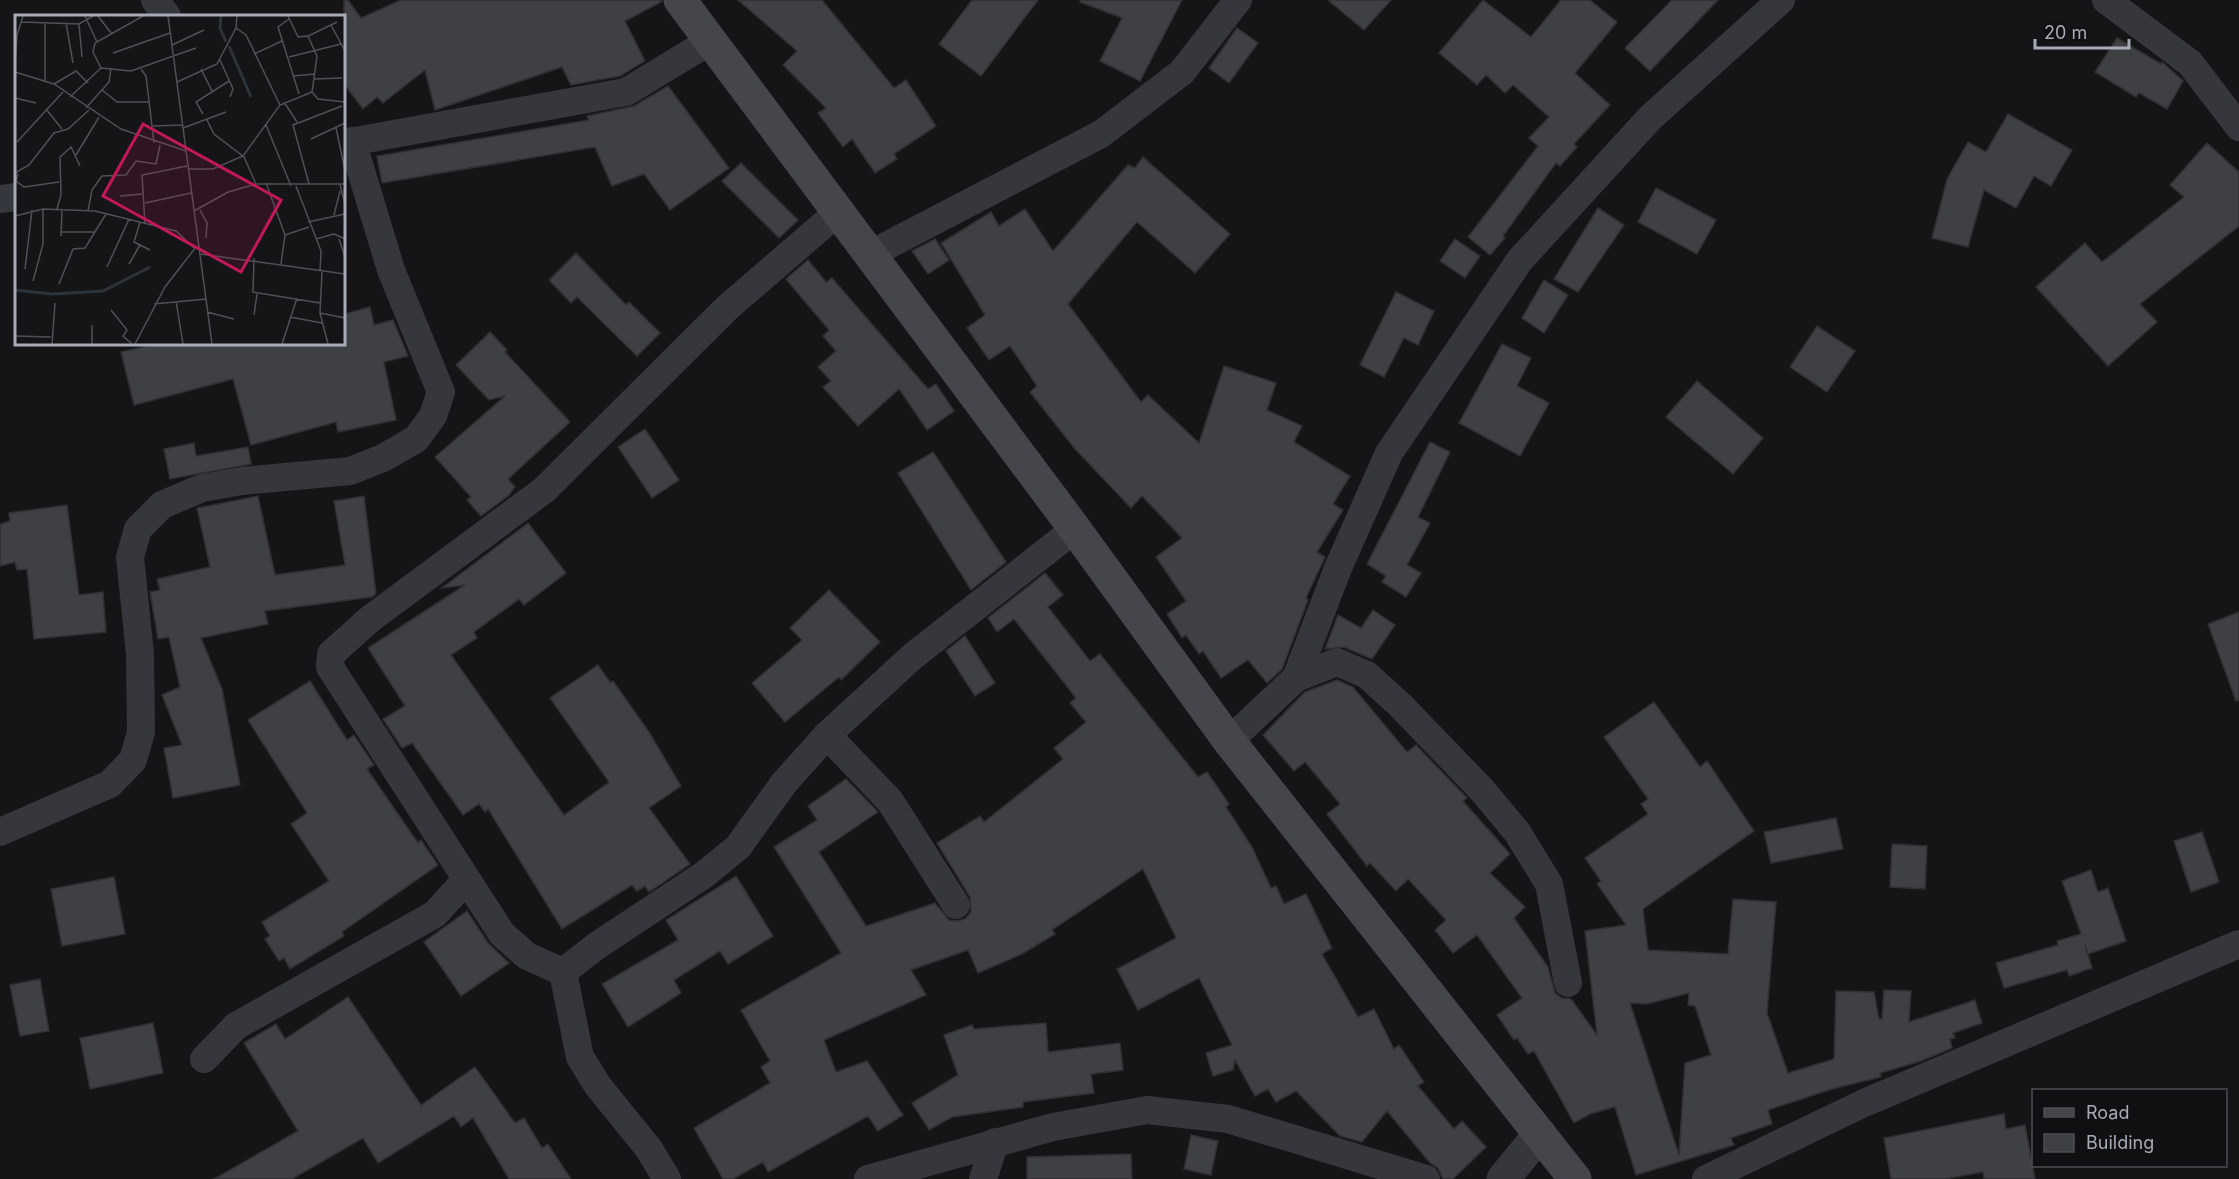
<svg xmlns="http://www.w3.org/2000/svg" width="2239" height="1179" font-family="Inter,sans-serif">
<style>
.building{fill:#3f4044;stroke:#302f33;stroke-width:1.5;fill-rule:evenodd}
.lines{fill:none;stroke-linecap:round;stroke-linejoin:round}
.minor{stroke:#36373c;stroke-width:28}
.tertiary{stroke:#36373c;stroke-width:33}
.secondary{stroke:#44464c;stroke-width:33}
.inset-river{fill:none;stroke:#2c333b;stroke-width:3}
.inset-road{fill:none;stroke:#4f5157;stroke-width:1.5}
.view{fill:#c2185b;fill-opacity:0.15;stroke:#c2185b;stroke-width:3}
.inset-edge{fill:none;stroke:#a7abb7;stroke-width:3}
</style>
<rect width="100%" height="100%" fill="#151517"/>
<g class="building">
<polygon points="344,0 348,0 361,18 401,0 662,0 661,2 625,21 645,61 620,76 571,85 562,67 435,110 425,70 383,103 377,97 363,109 344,84"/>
<polygon points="738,0 822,0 894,88 906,80 936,126 894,154 897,159 875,173 852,139 843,147 818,113 826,108 783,65 797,51"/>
<polygon points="972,0 1038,0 981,76 939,44"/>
<polygon points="1081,0 1182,0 1140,81 1100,61 1122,18 1080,2"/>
<polygon points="1328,0 1391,0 1364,30"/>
<polygon points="1483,0 1531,37 1561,0 1590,0 1617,22 1575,73 1610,105 1574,144 1577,147 1560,166 1556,163 1503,236 1505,238 1490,255 1468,237 1538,146 1529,138 1549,117 1513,85 1505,93 1486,75 1477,85 1439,53"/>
<polygon points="1672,0 1718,0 1650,71 1625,48"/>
<polygon points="1237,28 1258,43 1229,83 1209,68"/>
<polygon points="2117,38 2161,64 2162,62 2183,81 2167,109 2139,93 2136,97 2095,72"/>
<polygon points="668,86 729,168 670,210 644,174 612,186 595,147 382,183 377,156 589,120 587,116 634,106"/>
<polygon points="2008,114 2072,150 2051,186 2034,176 2016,208 1984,190 1968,247 1932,238 1947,179 1968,142 1986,152"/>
<polygon points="2207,143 2239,172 2239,226 2140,304 2157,322 2108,366 2036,287 2085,243 2102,262 2184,197 2170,185"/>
<polygon points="1143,157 1230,234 1195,273 1137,222 1068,304 1141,402 1148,395 1199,443 1224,366 1276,383 1267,410 1302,426 1294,442 1350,476 1333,504 1343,510 1317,552 1325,557 1306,598 1308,600 1282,669 1267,683 1248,660 1221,678 1203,651 1199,654 1186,635 1182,638 1167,614 1186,601 1156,557 1182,538 1142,496 1131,508 1075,449 1030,392 1037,386 1010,346 989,360 967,328 985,315 941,243 991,212 999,226 1025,209 1053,251 1128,165 1135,168"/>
<polygon points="741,163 798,220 779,238 722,181"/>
<polygon points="1656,188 1716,220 1697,254 1638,222"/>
<polygon points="1598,208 1624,225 1578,292 1554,279"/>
<polygon points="935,239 949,260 928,274 912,251"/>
<polygon points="1455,239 1480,256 1465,278 1440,261"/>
<polygon points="576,253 626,305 629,302 660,333 637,356 577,297 571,303 549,280"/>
<polygon points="808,260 826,282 832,278 928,389 936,384 954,411 927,430 899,389 858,426 823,387 831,381 818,367 836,351 823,336 829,330 786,279"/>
<polygon points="1544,280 1568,295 1544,333 1522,318"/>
<polygon points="1396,292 1434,311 1418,345 1404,338 1384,377 1360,365"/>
<polygon points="370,307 374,325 393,320 408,356 384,362 396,420 338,432 336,422 251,445 233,379 134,405 121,352 155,344 344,344 344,314"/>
<polygon points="1817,326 1855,351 1827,392 1790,367"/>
<polygon points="490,332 507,350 505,352 570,422 508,479 515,487 508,496 481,516 467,500 471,497 435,457 505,396 489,400 456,365"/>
<polygon points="1502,344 1531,358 1517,386 1549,403 1520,456 1459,423"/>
<polygon points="1697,381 1763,438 1733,474 1666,417"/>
<polygon points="645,429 679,480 652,498 618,447"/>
<polygon points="1430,442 1450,452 1418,517 1430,523 1407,565 1421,573 1406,597 1382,582 1386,576 1367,564"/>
<polygon points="194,443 196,456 248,447 251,464 170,479 164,449"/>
<polygon points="933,452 1006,562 971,590 898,473"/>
<polygon points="258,496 275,575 345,565 334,501 364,496 376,594 372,597 265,611 268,624 201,638 222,689 240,785 173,798 164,748 182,745 162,695 180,687 169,637 158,639 150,592 160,590 157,579 210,567 197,508"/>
<polygon points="67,505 79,595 103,592 106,632 34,639 27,569 17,570 15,562 0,566 0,524 10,521 9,513"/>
<polygon points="528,523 566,573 524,605 519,599 474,632 477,638 451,655 564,815 609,782 550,698 598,665 610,682 613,681 649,732 681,786 649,808 690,864 649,892 645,886 637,891 632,885 562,929 488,809 485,812 479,804 463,815 412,743 402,748 383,719 405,706 368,648 465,585 442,588"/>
<polygon points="1045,573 1063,595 1048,607 1090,661 1100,654 1198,777 1207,772 1229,804 1226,807 1252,847 1271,888 1276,886 1284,904 1306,894 1332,948 1322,954 1358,1017 1374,1009 1394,1049 1399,1045 1424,1082 1418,1086 1454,1129 1462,1121 1486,1147 1453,1179 1443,1179 1438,1168 1430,1163 1387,1111 1362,1142 1340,1136 1296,1091 1276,1102 1268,1089 1255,1096 1235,1060 1233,1070 1213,1076 1206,1053 1232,1045 1199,978 1138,1010 1117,969 1176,938 1143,869 1052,930 1055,934 1022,954 978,973 968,950 911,970 926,995 824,1040 836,1072 867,1061 903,1115 878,1131 868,1116 768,1172 763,1162 733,1179 723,1179 694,1128 770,1083 761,1067 770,1061 741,1010 841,953 774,847 817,820 808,806 846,779 878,812 819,852 866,926 935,903 949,920 957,921 965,919 971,912 970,897 937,843 980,816 984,822 1063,759 1054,748 1086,722 1070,703 1076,698 1014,619 997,632 988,618"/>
<polygon points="829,590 880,642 841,680 839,677 785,722 752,683 802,640 790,628"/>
<polygon points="1373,610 1395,625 1372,659 1344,647 1325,649 1338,615 1361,628"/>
<polygon points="2239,612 2239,700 2236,701 2208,624"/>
<polygon points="965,636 995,683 975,696 946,651"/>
<path d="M1337 680 1353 687 1407 752 1416 745 1467 798 1463 801 1510 854 1490 873 1525 907 1514 918 1548 967 1555 993 1562 998 1571 999 1597 1035 1585 931 1626 925 1597 884 1601 881 1585 858 1648 814 1641 804 1648 799 1604 737 1654 702 1700 767 1707 761 1754 831 1643 909 1648 950 1728 954 1733 899 1776 902 1767 1013 1788 1073 1834 1059 1836 991 1874 992 1879 1019H1882L1884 990 1911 991 1909 1022 1975 1000 1982 1023 1953 1033 1955 1038 1950 1039 1952 1048 1921 1061 1880 1073 1881 1077 1832 1089 1768 1110 1772 1124 1731 1138 1734 1145 1636 1175 1615 1107 1590 1114 1574 1123 1534 1051 1528 1054 1517 1038 1514 1040 1497 1015 1522 998 1477 935 1453 953 1435 930 1446 920 1408 879 1396 891 1370 863 1367 866 1327 814 1340 804 1305 762 1294 771 1263 735 1305 692ZM1689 993 1688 1005 1695 1006 1711 1055 1685 1063 1679 1155 1630 1003 1647 1004Z"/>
<polygon points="310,681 347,740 354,735 374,765 367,769 418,843 421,840 438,865 342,932 344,936 290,969 284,958 279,961 265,939 270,936 262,922 329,881 291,824 307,813 248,720"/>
<polygon points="1836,818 1843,849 1771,863 1764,832"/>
<polygon points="2202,832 2219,882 2191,892 2174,841"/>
<polygon points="1892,844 1927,846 1925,889 1890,887"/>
<polygon points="2091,870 2098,892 2108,888 2126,941 2088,954 2085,945 2092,968 2069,976 2067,970 2004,988 1996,963 2058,945 2057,941 2081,934 2062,881"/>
<polygon points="736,876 773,936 728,964 720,951 674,980 681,993 628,1027 602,984 678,940 666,920"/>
<polygon points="114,877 125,934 62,946 51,889"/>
<polygon points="467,911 488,943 509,963 461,996 424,942"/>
<polygon points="40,979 49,1031 20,1036 10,985"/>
<polygon points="348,997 421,1105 475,1067 515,1123 524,1118 542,1148 548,1144 571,1179 509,1179 473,1118 461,1127 454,1116 378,1163 363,1138 292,1179 214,1179 298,1131 244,1043 276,1024 285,1039"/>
<polygon points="153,1023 163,1073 90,1089 80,1038"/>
<polygon points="1046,1023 1048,1052 1120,1043 1123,1070 1091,1074 1094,1093 1023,1102 1023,1107 952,1117 929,1130 912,1103 958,1075 944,1035 972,1025 974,1029"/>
<polygon points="2004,1114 2006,1129 2025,1125 2035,1179 1984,1179 1983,1172 1945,1179 1891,1179 1884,1138"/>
<polygon points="1191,1135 1218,1141 1211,1175 1184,1169"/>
<polygon points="1131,1154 1132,1179 1027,1179 1027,1157"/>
</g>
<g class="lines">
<g class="minor">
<polyline points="155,0 167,16"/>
<polyline points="2106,0 2190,63 2239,127"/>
<polyline points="344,143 626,92 710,41"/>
<polyline points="0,199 16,197"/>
<polyline points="869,255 1101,134 1182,72 1238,0"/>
<polyline points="1296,678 1337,662 1367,675 1400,705 1482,790 1517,832 1549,884 1568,983"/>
<polyline points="827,735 890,801 956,905"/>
<polyline points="1229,741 1296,678 1338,568 1389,453 1520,260 1650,118 1781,0"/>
<polyline points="0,832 110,784 133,760 141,732 140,654 130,557 138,529 162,505 202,488 242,481 350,471 383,458 416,439 433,416 441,392 391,270 352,141"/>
<polyline points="563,972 527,956 502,934 330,667 331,654 370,619 544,490 728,307 837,213"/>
<polyline points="563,972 595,947 705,874 738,847 784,783 827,735 913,656 1075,529"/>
<polyline points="563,972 580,1057 598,1086 649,1149 667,1179"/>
<polyline points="204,1059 236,1026 435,914 465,881"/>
<polyline points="868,1179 1053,1127 1147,1110 1228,1119 1426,1179"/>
<polyline points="983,1179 995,1142"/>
<polyline points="1706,1179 1864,1103 2239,944"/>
</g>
<polyline class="tertiary" points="1503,1179 1540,1134"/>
<polyline class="secondary" points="680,0 1075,529 1229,741 1575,1179"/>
</g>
<g transform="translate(15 15)">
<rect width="330" height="330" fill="#151517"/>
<path class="inset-river" d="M206 1 205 13 211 27M214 31 236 82M0 275 37 279 88 276 135 252"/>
<path class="inset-road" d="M70 1 82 27M83 1 96 18M153 1 197 329M273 1 283 22 293 21M274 4 263 12 284 79M6 7 64 9 78 1M322 7 293 21 302 41 297 77 303 84 330 87M30 8V66M51 8 58 48M64 9 67 42M316 10 330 36M221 13 231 20 265 90M157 30 189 15M98 38 155 18M239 39 267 26M274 42 326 29M205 45 218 74 215 82M0 50 2 20 8 1M86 53 116 56 181 33M86 53 78 37 80 28 128 1M126 54 131 61 139 128M186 54 197 76M0 57 39 69 106 114 171 136M278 61 300 59M299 64 327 63M162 67 202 49 221 13 222 1M39 69 61 56 73 68M87 75 102 87H135M55 82 86 53M0 83 21 88M269 87 282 107M71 93 94 67 96 53M31 94 47 114M188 99 181 87 214 66M192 105 199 119 229 142 241 169M251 110 276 171M138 111 167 110M168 113 211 97M321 113 330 155M296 124 330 108M2 127 48 77M61 140 84 102M173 154H198L228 141 265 90 297 77M0 158 14 150 39 118 53 114 74 95M3 159 1 166 9 172 44 167M251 168 270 220 266 249M294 169 278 110 327 91M325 170 330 189M281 171 306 236 305 257M105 181 127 179M130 188 176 178M42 194 46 180 45 142 56 132 65 151M185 195 192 208 191 223M73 196 77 175 87 161 111 160 121 146 141 149 145 130M179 196 213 177 241 169H330M319 200 325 176M0 201 28 194 80 196 161 216 179 233M125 207 119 227 135 235M293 207 330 199M130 209 127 160 172 151M47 217H79M270 220 294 212M46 221 47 194M301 224 319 219 330 224M324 224 330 242M186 239 330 259M239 243 238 277 305 288M114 249 125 230M92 252 114 204M10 254 17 195M307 257 305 298 313 329M18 266 28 229V194M44 269 58 234 70 233 91 199M161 286 168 329M139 289 191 284M96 295 112 315 108 321 117 329M192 297 219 304M305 298 330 303M239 300 242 279M275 302 307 308M77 310V329M0 321 36 322M37 329 40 288M120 329 150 272 181 232M267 329 282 283"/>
<path class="view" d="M128 109 266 185 226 257 88 181Z"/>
<rect width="330" height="330" class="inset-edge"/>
</g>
<rect x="2032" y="1089" width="195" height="78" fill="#101012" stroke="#4c4e54" stroke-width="1.5"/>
<rect x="2044" y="1108" width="30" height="9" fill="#44464c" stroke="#4c4e54" stroke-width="1.5"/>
<text x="2086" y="1119" font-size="18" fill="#a7abb7">Road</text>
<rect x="2044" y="1134" width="30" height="18" fill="#3f4044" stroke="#4c4e54" stroke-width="1.5"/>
<text x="2086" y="1149" font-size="18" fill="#a7abb7">Building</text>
<path d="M2035 39v9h94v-9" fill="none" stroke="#a7abb7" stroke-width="3"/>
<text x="2044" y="39" font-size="18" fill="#a7abb7" stroke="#101012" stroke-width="4.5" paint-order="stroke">20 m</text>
</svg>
